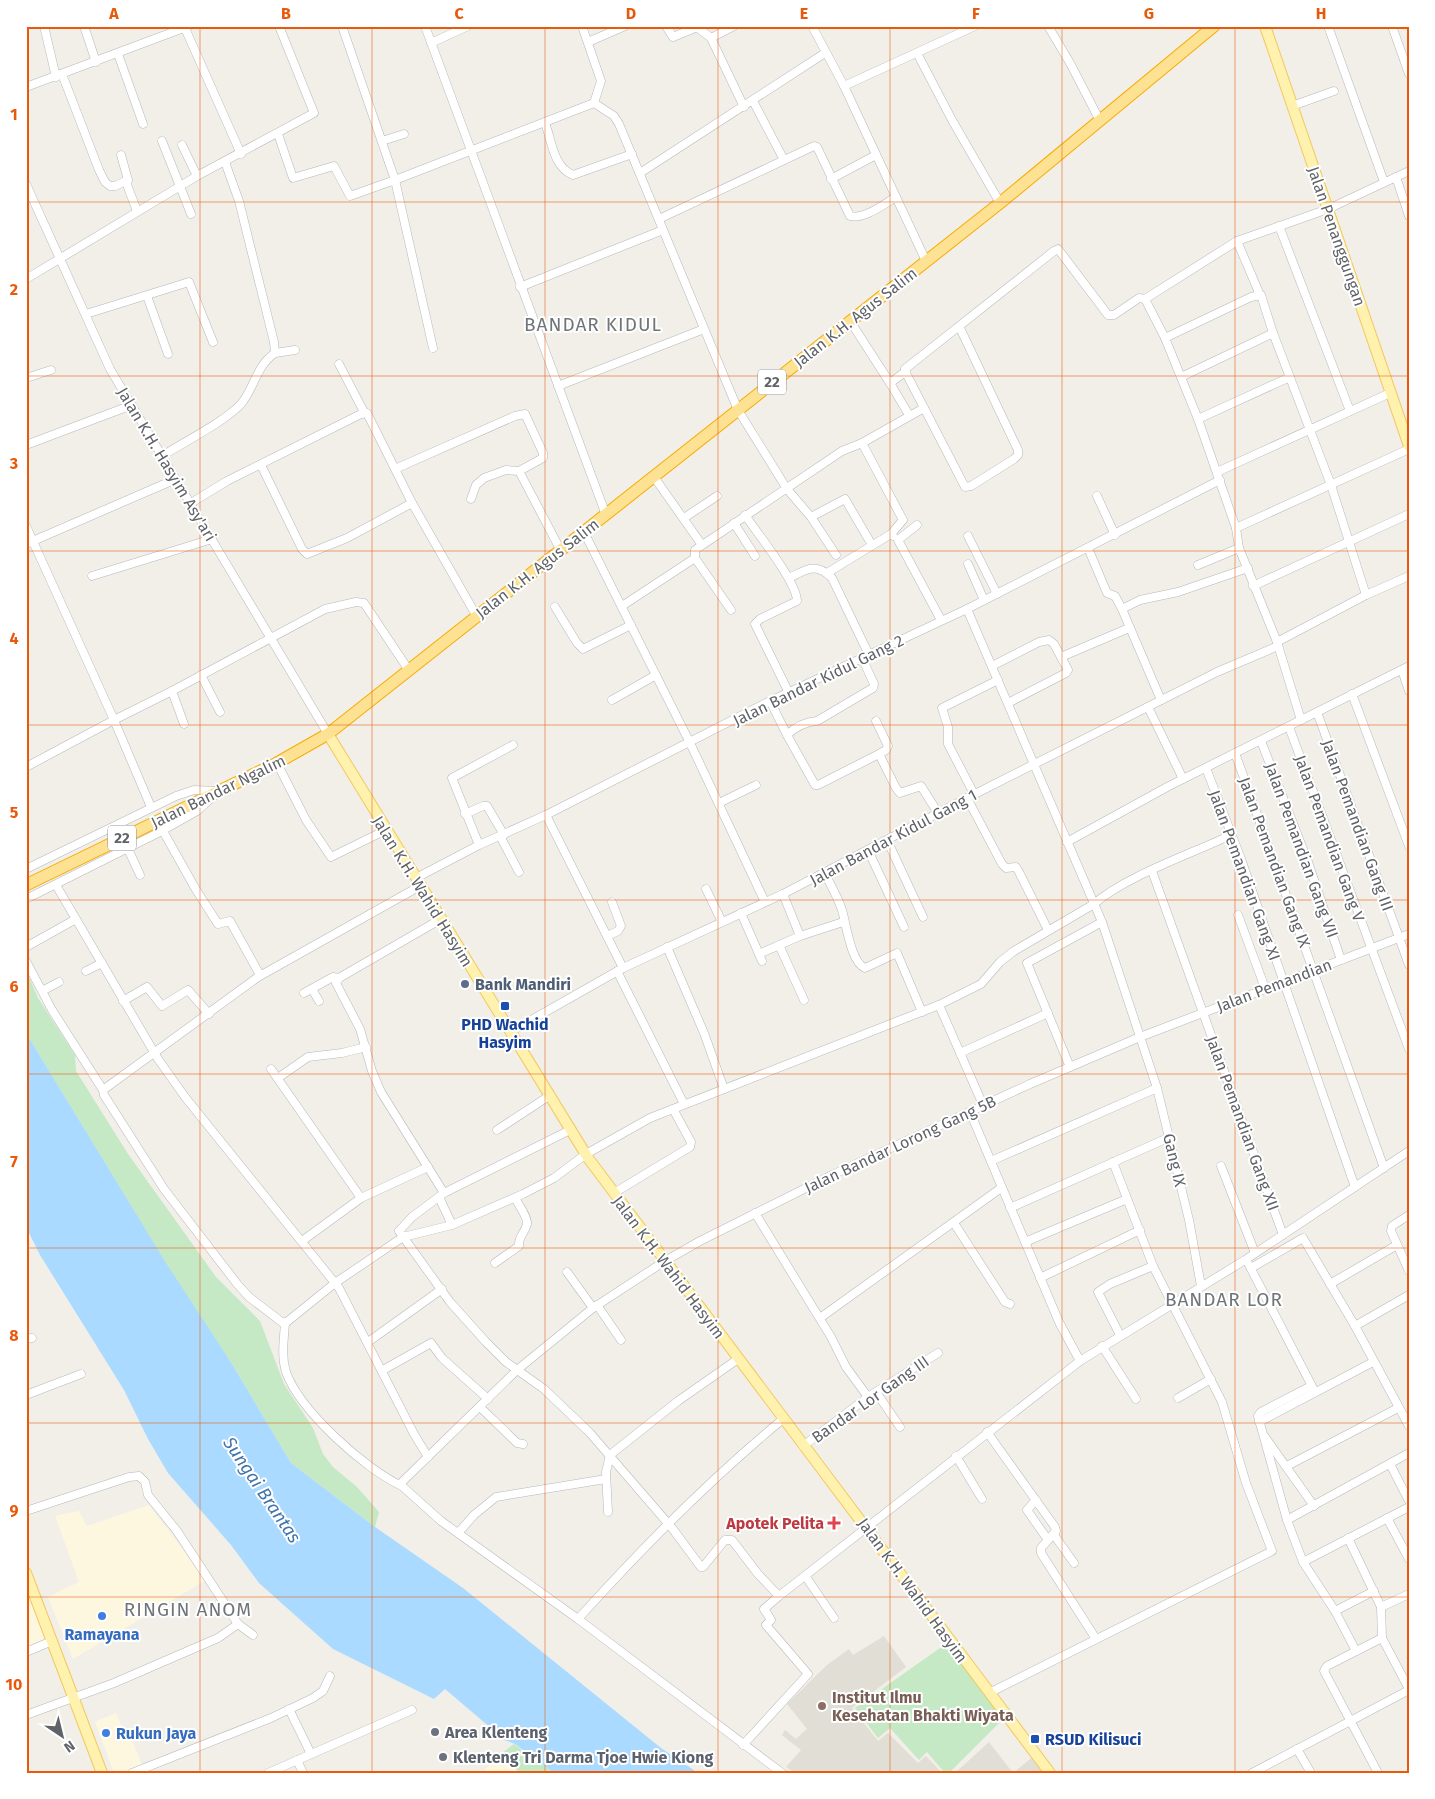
<svg xmlns="http://www.w3.org/2000/svg" width="1435" height="1799" font-family="'Fira Sans',sans-serif">
<style>
.commercial{fill:#fef7e0}
.education{fill:#e1ded6}
.green{fill:#c5e8c5}
.water{fill:#aadaff}
.lines{fill:none;stroke-linecap:round;stroke-linejoin:round}
.minor-casing{stroke:#b5b8bc;stroke-width:9}
.major-casing{stroke:#f2c960;stroke-width:12}
.highway-casing{stroke:#f9ab00;stroke-width:13}
.minor{stroke:#fff;stroke-width:8}
.major{stroke:#fff2af;stroke-width:10}
.highway{stroke:#fde293;stroke-width:11}
.grid{fill:none;stroke:#e8590c;stroke-width:1;stroke-opacity:0.55}
.service-dot{fill:#5c6f8a;stroke:#fff;stroke-width:2}
.transit-dot{fill:#1a4fb4;stroke:#fff;stroke-width:2}
.health-dot{fill:#e0444e;stroke:#fff;stroke-width:2}
.shop-dot{fill:#3f7fe0;stroke:#fff;stroke-width:2}
.education-dot{fill:#8d6e63;stroke:#fff;stroke-width:2}
.worship-dot{fill:#6b7280;stroke:#fff;stroke-width:2}
.labels{text-anchor:middle;stroke-width:4;stroke-linejoin:round;paint-order:stroke}
.shield{fill:#fff;stroke:#8f9295;stroke-width:1}
.shield-label{font-size:15px;font-weight:bold;fill:#5f6368}
.street-label{font-size:16px;fill:#5f6368;stroke:#fff}
.service-label{font-size:16px;font-weight:bold;fill:#4e5e75;stroke:#fff;text-anchor:start}
.transit-label{font-size:16px;font-weight:bold;fill:#164399;stroke:#fff}
.health-label{font-size:16px;font-weight:bold;fill:#be3a42;stroke:#fff;text-anchor:end}
.shop-label{font-size:16px;font-weight:bold;fill:#366cbe;stroke:#fff}
.education-label{font-size:16px;font-weight:bold;fill:#785e54;stroke:#fff;text-anchor:start}
.worship-label{font-size:16px;font-weight:bold;fill:#5b616d;stroke:#fff;text-anchor:start}
.water-label{font-size:18px;font-style:italic;fill:#4174aa;stroke:#fff}
.quarter-label{font-size:19px;letter-spacing:1px;fill:#70757a;stroke:#fff}
.neatline{fill:none;stroke:#e8590c;stroke-width:2}
.grid-label{font-size:16px;text-anchor:middle;font-weight:bold;fill:#e8590c}
</style>
<rect width="100%" height="100%" fill="#f1efe8"/>
<g class="commercial">
<polygon points="149,1505 206,1580 73,1659 48,1597 79,1582 55,1516 79,1511 87,1526"/>
<polygon points="26,1589 46,1638 26,1647"/>
<polygon points="116,1713 123,1729 127,1728 142,1765 122,1773 114,1773 95,1722"/>
<polygon points="497,1757 521,1773 482,1773"/>
</g>
<g class="education">
<polygon points="884,1636 906,1667 852,1708 878,1741 888,1733 918,1763 926,1756 942,1773 796,1773 786,1767 801,1750 782,1735 785,1730 796,1739 807,1729 787,1704 827,1665 849,1649 853,1655"/>
<polygon points="989,1742 1013,1773 1035,1755 1049,1773 955,1773"/>
</g>
<g class="green">
<polygon points="26,970 38,998 75,1055 76,1071 128,1154 216,1277 260,1321 284,1384 313,1428 323,1454 333,1467 357,1487 379,1512 375,1527 291,1463 232,1364 196,1313 26,1033"/>
<polygon points="950,1641 1005,1717 949,1773 945,1773 927,1752 919,1760 890,1728 878,1738 855,1708"/>
<polygon points="514,1744 554,1773 521,1773 497,1757"/>
</g>
<polygon class="water" points="26,1033 166,1263 232,1364 291,1463 375,1527 463,1588 661,1748 698,1773 554,1773 515,1744 489,1734 492,1729 445,1689 434,1699 333,1649 259,1583 231,1545 168,1473 148,1439 124,1390 40,1255 26,1227"/>
<g class="lines">
<defs>
<g id="minor">
<polyline points="44,26 56,77"/>
<polyline points="84,26 96,62"/>
<polyline points="184,26 241,154"/>
<polyline points="342,26 395,180 594,103"/>
<polyline points="425,26 606,515"/>
<polyline points="582,26 601,81 594,103 614,116 619,124 738,410 787,489 811,517 836,555"/>
<polyline points="666,26 673,37 697,27 711,38"/>
<polyline points="734,26 711,38 744,107"/>
<polyline points="812,26 844,86 926,261"/>
<polyline points="1048,26 1070,63 1099,119"/>
<polyline points="1328,26 1384,182"/>
<polyline points="1392,26 1409,74"/>
<polyline points="588,42 625,26"/>
<polyline points="431,43 468,26"/>
<polyline points="917,53 952,120 1000,203"/>
<polyline points="118,54 143,124"/>
<polyline points="62,74 99,170 105,182 110,186 115,186 128,180 121,155"/>
<polyline points="844,86 975,26"/>
<polyline points="26,87 189,26"/>
<polyline points="753,101 784,160"/>
<polyline points="1292,106 1334,91"/>
<path d="M545 123C552 141 553 167 573 175L632 154"/>
<polyline points="278,134 293,178 334,166 350,196 395,180 433,348"/>
<polyline points="162,141 191,214"/>
<polyline points="382,141 404,134"/>
<polyline points="182,145 197,176"/>
<polyline points="640,173 825,53"/>
<polyline points="1396,177 1409,216"/>
<polyline points="831,179 876,155"/>
<polyline points="126,182 137,211"/>
<polyline points="26,184 110,369 328,734"/>
<path d="M659 219 814 146 817 147 850 216C864 220 884 204 896 197"/>
<polyline points="1279,226 1350,411"/>
<polyline points="1237,241 1260,295"/>
<polyline points="26,279 197,176 314,113 279,26"/>
<polyline points="520,287 663,230"/>
<polyline points="147,296 168,354"/>
<polyline points="1145,299 1237,241 1328,209 1409,171"/>
<polyline points="86,314 189,282 213,342"/>
<polyline points="850,321 890,383 905,372"/>
<polyline points="959,326 1018,450 1018,455 1014,459 971,486 965,487 907,375 905,369 1054,251 1058,249 1108,315 1114,315 1139,298 1145,299 1165,338 1198,419 1236,528 1239,548 1277,642 1301,720"/>
<polyline points="1165,338 1251,297 1261,295 1273,333 1331,485 1366,595"/>
<polyline points="275,353 295,350"/>
<polyline points="339,364 364,412"/>
<polyline points="1181,377 1273,333"/>
<polyline points="26,378 51,370"/>
<polyline points="890,383 909,415"/>
<polyline points="558,386 704,329"/>
<polyline points="1198,419 1290,377"/>
<polyline points="862,443 903,520 891,534"/>
<polyline points="26,445 132,405"/>
<path d="M162 456C184 442 224 422 241 404 255 387 256 366 275 353L274 342 239 201 225 162"/>
<polyline points="261,465 302,549 307,554 347,538 412,503"/>
<polyline points="395,469 515,416 525,414 543,453 543,458 519,471 506,470 484,478 476,485 471,499"/>
<polyline points="519,471 561,551"/>
<polyline points="1217,472 1390,393"/>
<polyline points="654,477 702,545"/>
<polyline points="1097,496 1115,535"/>
<polyline points="191,503 227,481 361,414 367,413 412,503 476,615"/>
<path d="M745 515C757 533 797 582 797 601L760 619 755 624 789 693"/>
<polyline points="811,517 845,499 869,540"/>
<polyline points="684,518 717,496"/>
<polyline points="734,523 755,556"/>
<polyline points="917,525 898,540 941,620"/>
<polyline points="26,526 114,720 172,691 325,609 356,602 364,603 408,669"/>
<polyline points="1236,528 1409,449"/>
<polyline points="584,532 690,743 765,902"/>
<polyline points="968,536 997,594"/>
<polyline points="26,544 176,479"/>
<polyline points="1088,548 1107,593 1115,596 1122,609 1161,700"/>
<polyline points="968,564 984,600"/>
<polyline points="1198,565 1239,548"/>
<polyline points="827,573 891,534 893,536"/>
<polyline points="92,576 212,539"/>
<path d="M789 578C807 569 816 562 832 578L870 657"/>
<polyline points="1253,586 1409,514"/>
<polyline points="622,606 695,558"/>
<polyline points="555,607 577,643 583,649 631,625"/>
<polyline points="967,609 1102,922 1157,1088 1189,1220 1201,1286"/>
<polyline points="1122,609 1140,600 1178,592 1248,568"/>
<polyline points="731,610 695,558 695,550 842,451 862,443 924,408"/>
<polyline points="1277,642 1366,595 1409,576"/>
<polyline points="1061,657 1129,628"/>
<polyline points="992,666 1039,642 1049,640 1054,644 1068,670 1066,673 1008,703"/>
<polyline points="1402,670 1409,691"/>
<polyline points="201,675 220,712"/>
<polyline points="172,691 184,724"/>
<polyline points="1352,694 1409,846"/>
<polyline points="612,700 656,675"/>
<path d="M770 701 787 735C796 726 805 722 817 721L873 688 874 684 863 660"/>
<polyline points="1148,707 1183,779"/>
<polyline points="1317,712 1409,965"/>
<polyline points="876,721 888,746 886,750 879,754 896,788 900,793 921,786 938,813"/>
<polyline points="1289,727 1409,1049"/>
<polyline points="787,735 815,785 818,785 879,754"/>
<polyline points="1261,741 1308,862 1341,960"/>
<polyline points="1235,753 1384,1168"/>
<polyline points="277,763 306,820 331,857 386,830"/>
<polyline points="26,767 114,720 151,807"/>
<polyline points="1206,768 1241,859 1355,1187"/>
<polyline points="974,794 948,744 948,727 942,708 998,680"/>
<polyline points="967,798 1002,864 1006,868 1016,867 1019,872 1048,930"/>
<polyline points="719,803 756,785"/>
<polyline points="465,814 483,806 487,806 504,835"/>
<polyline points="546,815 623,968"/>
<polyline points="163,831 195,888 218,924 230,921 260,975"/>
<polyline points="500,836 519,872"/>
<polyline points="887,840 923,917"/>
<polyline points="1067,842 1169,786 1409,666"/>
<polyline points="479,845 452,778 513,745"/>
<polyline points="128,849 140,875"/>
<polyline points="868,850 904,927"/>
<polyline points="26,869 176,796 194,790 216,791"/>
<polyline points="1152,871 1283,1235"/>
<path d="M825 874C831 885 838 898 842 910 846 923 851 963 865 968L897 953 922 1012"/>
<polyline points="416,878 479,845 546,815 770,701 967,609 1220,480"/>
<polyline points="56,885 158,1059 185,1097 339,1288 414,1434 428,1457"/>
<path d="M420 886 258 977 103 1090 104 1095 164 1189 238 1285 249 1297 283 1323 288 1321 335 1283 403 1237 452 1225 523 1194 554 1178 586 1154 650 1118 939 1005 981 984 1000 962 1014 951 1094 904C1126 876 1191 854 1231 835"/>
<polyline points="706,889 722,922"/>
<polyline points="783,894 800,936 843,922"/>
<polyline points="26,899 156,834 197,811 216,794"/>
<polyline points="741,913 762,961"/>
<polyline points="1238,915 1265,988"/>
<polyline points="441,919 339,978 336,983 360,1029 372,1071 381,1092 444,1193"/>
<polyline points="607,936 618,931 621,926 612,902"/>
<polyline points="779,945 804,1000"/>
<polyline points="26,947 76,919"/>
<polyline points="667,947 704,1033 724,1089"/>
<polyline points="759,954 800,936"/>
<polyline points="26,961 52,1010 103,1090"/>
<polyline points="86,971 102,963"/>
<polyline points="617,971 684,1104"/>
<polyline points="312,989 319,1001"/>
<polyline points="42,991 59,982"/>
<polyline points="304,993 333,977 339,978"/>
<polyline points="123,1001 147,987 162,1006 188,990 209,1014"/>
<polyline points="939,1005 983,1105"/>
<polyline points="510,1032 623,968 783,894 967,798 1217,672 1278,646"/>
<polyline points="960,1053 1048,1013"/>
<polyline points="1070,1067 1027,963 1102,922"/>
<polyline points="271,1069 361,1198"/>
<polyline points="278,1078 308,1057 342,1053 366,1047"/>
<polyline points="970,1112 1059,1322 1080,1361"/>
<polyline points="497,1130 549,1096"/>
<polyline points="570,1130 444,1193 412,1217 399,1231 450,1302 486,1342 506,1362 544,1389 590,1433 672,1528 701,1567 703,1567 725,1540 732,1540 758,1574 779,1596 1080,1361 1245,1260 1409,1151"/>
<polyline points="991,1161 1157,1088"/>
<polyline points="1113,1162 1153,1266 1110,1284 1098,1292 1120,1335"/>
<polyline points="1221,1166 1255,1253"/>
<polyline points="614,1193 690,1147 691,1142 673,1109"/>
<polyline points="439,1197 452,1225"/>
<polyline points="1010,1208 1170,1137"/>
<polyline points="755,1213 831,1337 846,1367 868,1397"/>
<polyline points="1409,1215 1392,1226 1391,1231 1409,1271"/>
<polyline points="954,1223 1005,1302 1010,1304"/>
<polyline points="302,1241 361,1198 428,1167"/>
<polyline points="1025,1242 1127,1199"/>
<path d="M495 1263 519 1246C518 1236 525 1233 527 1224 528 1217 518 1204 515 1198"/>
<polyline points="1249,1265 1315,1392"/>
<polyline points="1251,1268 1303,1238 1355,1326 1409,1426"/>
<polyline points="567,1272 593,1308"/>
<polyline points="1040,1278 1140,1230"/>
<polyline points="1330,1284 1397,1245"/>
<polyline points="597,1305 621,1340"/>
<polyline points="820,1318 1001,1188"/>
<path d="M285 1323C284 1339 281 1356 286 1372 300 1411 366 1470 402 1486"/>
<polyline points="1355,1326 1409,1295"/>
<polyline points="26,1339 32,1338"/>
<polyline points="368,1342 442,1289"/>
<polyline points="1102,1346 1136,1399"/>
<polyline points="383,1370 431,1343 442,1358 488,1399"/>
<polyline points="1311,1386 1261,1412 1258,1416 1287,1520 1303,1562 1335,1611 1356,1651"/>
<polyline points="876,1392 900,1427"/>
<polyline points="26,1395 81,1374"/>
<polyline points="1178,1398 1211,1379"/>
<polyline points="480,1407 517,1443 523,1444"/>
<polyline points="1259,1422 1373,1362"/>
<polyline points="987,1432 1055,1527 1056,1531 1041,1548 1041,1553 1096,1639"/>
<polyline points="1265,1437 1314,1506"/>
<polyline points="803,1446 868,1397 938,1353"/>
<polyline points="956,1456 982,1499"/>
<polyline points="1390,1464 1409,1501"/>
<polyline points="1287,1466 1398,1408"/>
<polyline points="1036,1500 1027,1510 1048,1540"/>
<polyline points="26,1511 129,1477 139,1476 145,1482 148,1495 177,1531 238,1624 253,1635"/>
<polyline points="608,1512 606,1472 610,1455 678,1401 738,1359"/>
<polyline points="1387,1518 1409,1559"/>
<polyline points="1287,1520 1409,1453"/>
<polyline points="458,1533 474,1515 496,1497 606,1479"/>
<polyline points="1054,1535 1074,1563"/>
<polyline points="1348,1538 1381,1607"/>
<polyline points="1303,1562 1409,1507"/>
<polyline points="806,1577 834,1618"/>
<polyline points="1409,1594 1381,1607 1382,1638 1409,1689"/>
<polyline points="1335,1611 1374,1591"/>
<path d="M578 1619C642 1548 709 1480 783 1419"/>
<polyline points="26,1652 52,1641"/>
<polyline points="989,1693 1272,1551 1246,1483 1222,1402 1153,1266"/>
<polyline points="289,1709 311,1754"/>
<polyline points="26,1715 114,1683 218,1638 238,1624"/>
<polyline points="743,1745 808,1674 766,1625 771,1620 764,1609 779,1596"/>
<polyline points="1297,1749 1311,1773"/>
<polyline points="297,1760 303,1773"/>
<polyline points="132,1773 271,1718 313,1698 323,1691 330,1676"/>
<polyline points="268,1773 412,1710"/>
<polyline points="782,1773 578,1619 441,1521 402,1486 402,1482 517,1370 593,1308 665,1261 700,1241 832,1175 1030,1084 1140,1037 1409,934"/>
<polyline points="1252,1773 1409,1690"/>
<polyline points="1378,1773 1324,1671 1327,1666 1382,1638"/>
</g>
<g id="major">
<polyline points="1265,26 1409,446"/>
<polyline points="328,734 588,1158 1050,1773"/>
<polyline points="26,1573 102,1773"/>
</g>
<polyline id="highway" points="26,885 277,763 328,734 1000,203 1214,26"/>
</defs>
<use href="#minor" class="minor-casing"/>
<use href="#major" class="major-casing"/>
<use href="#highway" class="highway-casing"/>
<use href="#minor" class="minor"/>
<use href="#major" class="major"/>
<use href="#highway" class="highway"/>
</g>
<path class="grid" d="M200 26V1773M372 26V1773M545 26V1773M718 26V1773M890 26V1773M1062 26V1773M1235 26V1773M26 202H1409M26 376H1409M26 551H1409M26 725H1409M26 900H1409M26 1074H1409M26 1248H1409M26 1423H1409M26 1597H1409"/>
<circle class="service-dot" cx="465" cy="984" r="5"/>
<g class="transit-dot">
<rect x="500" y="1001" width="10" height="10" rx="2.5"/>
<rect x="1030" y="1734" width="10" height="10" rx="2.5"/>
</g>
<path class="health-dot" d="M831.5 1515.5h5v5h5v5h-5v5h-5v-5h-5v-5h5z"/>
<g class="shop-dot">
<circle cx="102" cy="1616" r="5"/>
<circle cx="106" cy="1733" r="5"/>
</g>
<circle class="education-dot" cx="822" cy="1706" r="5"/>
<g class="worship-dot">
<circle cx="435" cy="1732" r="5"/>
<circle cx="443" cy="1757" r="5"/>
</g>
<g class="labels">
<g class="shield">
<rect x="758" y="369.5" width="28" height="25" rx="4"/>
<rect x="108" y="825.5" width="28" height="25" rx="4"/>
</g>
<g class="shield-label">
<text x="772" y="387">22</text>
<text x="122" y="843">22</text>
</g>
<g class="street-label">
<text transform="translate(1337 236) rotate(71)" y="6">Jalan Penanggungan</text>
<text transform="translate(855 317) rotate(-38)" y="6">Jalan K.H. Agus Salim</text>
<text transform="translate(167 464) rotate(59)" y="6">Jalan K.H. Hasyim Asy'ari</text>
<text transform="translate(537 568) rotate(-38)" y="6">Jalan K.H. Agus Salim</text>
<text transform="translate(818 680) rotate(-26)" y="6">Jalan Bandar Kidul Gang 2</text>
<text transform="translate(218 791) rotate(-26)" y="6">Jalan Bandar Ngalim</text>
<text transform="translate(1358 825) rotate(70)" y="6">Jalan Pemandian Gang III</text>
<text transform="translate(893 837) rotate(-28)" y="6">Jalan Bandar Kidul Gang 1</text>
<text transform="translate(1330 838) rotate(70)" y="6">Jalan Pemandian Gang V</text>
<text transform="translate(1302 850) rotate(70)" y="6">Jalan Pemandian Gang VII</text>
<text transform="translate(1275 862) rotate(70)" y="6">Jalan Pemandian Gang IX</text>
<text transform="translate(1245 875) rotate(70)" y="6">Jalan Pemandian Gang XI</text>
<text transform="translate(423 891) rotate(58)" y="6">Jalan K.H. Wahid Hasyim</text>
<text transform="translate(1274 985) rotate(-21)" y="6">Jalan Pemandian</text>
<text transform="translate(1243 1123) rotate(70)" y="6">Jalan Pemandian Gang XII</text>
<text transform="translate(900 1144) rotate(-25)" y="6">Jalan Bandar Lorong Gang 5B</text>
<text transform="translate(1175 1160) rotate(77)" y="6">Gang IX</text>
<text transform="translate(669 1267) rotate(53)" y="6">Jalan K.H. Wahid Hasyim</text>
<text transform="translate(870 1399) rotate(-35)" y="6">Bandar Lor Gang III</text>
<text transform="translate(913 1590) rotate(54)" y="6">Jalan K.H. Wahid Hasyim</text>
</g>
<g class="service-label">
<text x="475" y="990">Bank Mandiri</text>
</g>
<g class="transit-label">
<text x="505" y="1030">PHD Wachid<tspan x="505" dy="18">Hasyim</tspan></text>
<text x="1045" y="1745" text-anchor="start">RSUD Kilisuci</text>
</g>
<g class="health-label">
<text x="824" y="1529">Apotek Pelita</text>
</g>
<g class="shop-label">
<text x="102" y="1640">Ramayana</text>
<text x="116" y="1739" text-anchor="start">Rukun Jaya</text>
</g>
<g class="education-label">
<text x="832" y="1703">Institut Ilmu<tspan x="832" dy="18">Kesehatan Bhakti Wiyata</tspan></text>
</g>
<g class="worship-label">
<text x="445" y="1738">Area Klenteng</text>
<text x="453" y="1763">Klenteng Tri Darma Tjoe Hwie Kiong</text>
</g>
<g class="water-label">
<text transform="translate(262 1490) rotate(56)" y="6">Sungai Brantas</text>
</g>
<g class="quarter-label">
<text x="593" y="331">BANDAR KIDUL</text>
<text x="1224" y="1306">BANDAR LOR</text>
<text x="188" y="1616">RINGIN ANOM</text>
</g>
</g>
<rect width="1435" height="1799" fill="none" stroke="#ffffff" stroke-width="55"/>
<g transform="translate(62 1736) rotate(145)" stroke="#ffffff" stroke-width="4" paint-order="stroke">
<path d="M0-4L9 19L0 12L-9 19Z" fill="#5f6368"/>
<text y="-8" font-size="14" font-weight="bold" text-anchor="middle" fill="#5f6368">N</text>
</g>
<rect x="28" y="28" width="1380" height="1744" class="neatline"/>
<g class="grid-label">
<text x="114" y="19">A</text>
<text x="286" y="19">B</text>
<text x="459" y="19">C</text>
<text x="631" y="19">D</text>
<text x="804" y="19">E</text>
<text x="976" y="19">F</text>
<text x="1149" y="19">G</text>
<text x="1321" y="19">H</text>
<text x="14" y="120">1</text>
<text x="14" y="295">2</text>
<text x="14" y="469">3</text>
<text x="14" y="644">4</text>
<text x="14" y="818">5</text>
<text x="14" y="992">6</text>
<text x="14" y="1167">7</text>
<text x="14" y="1341">8</text>
<text x="14" y="1516">9</text>
<text x="14" y="1690">10</text>
</g>
</svg>
